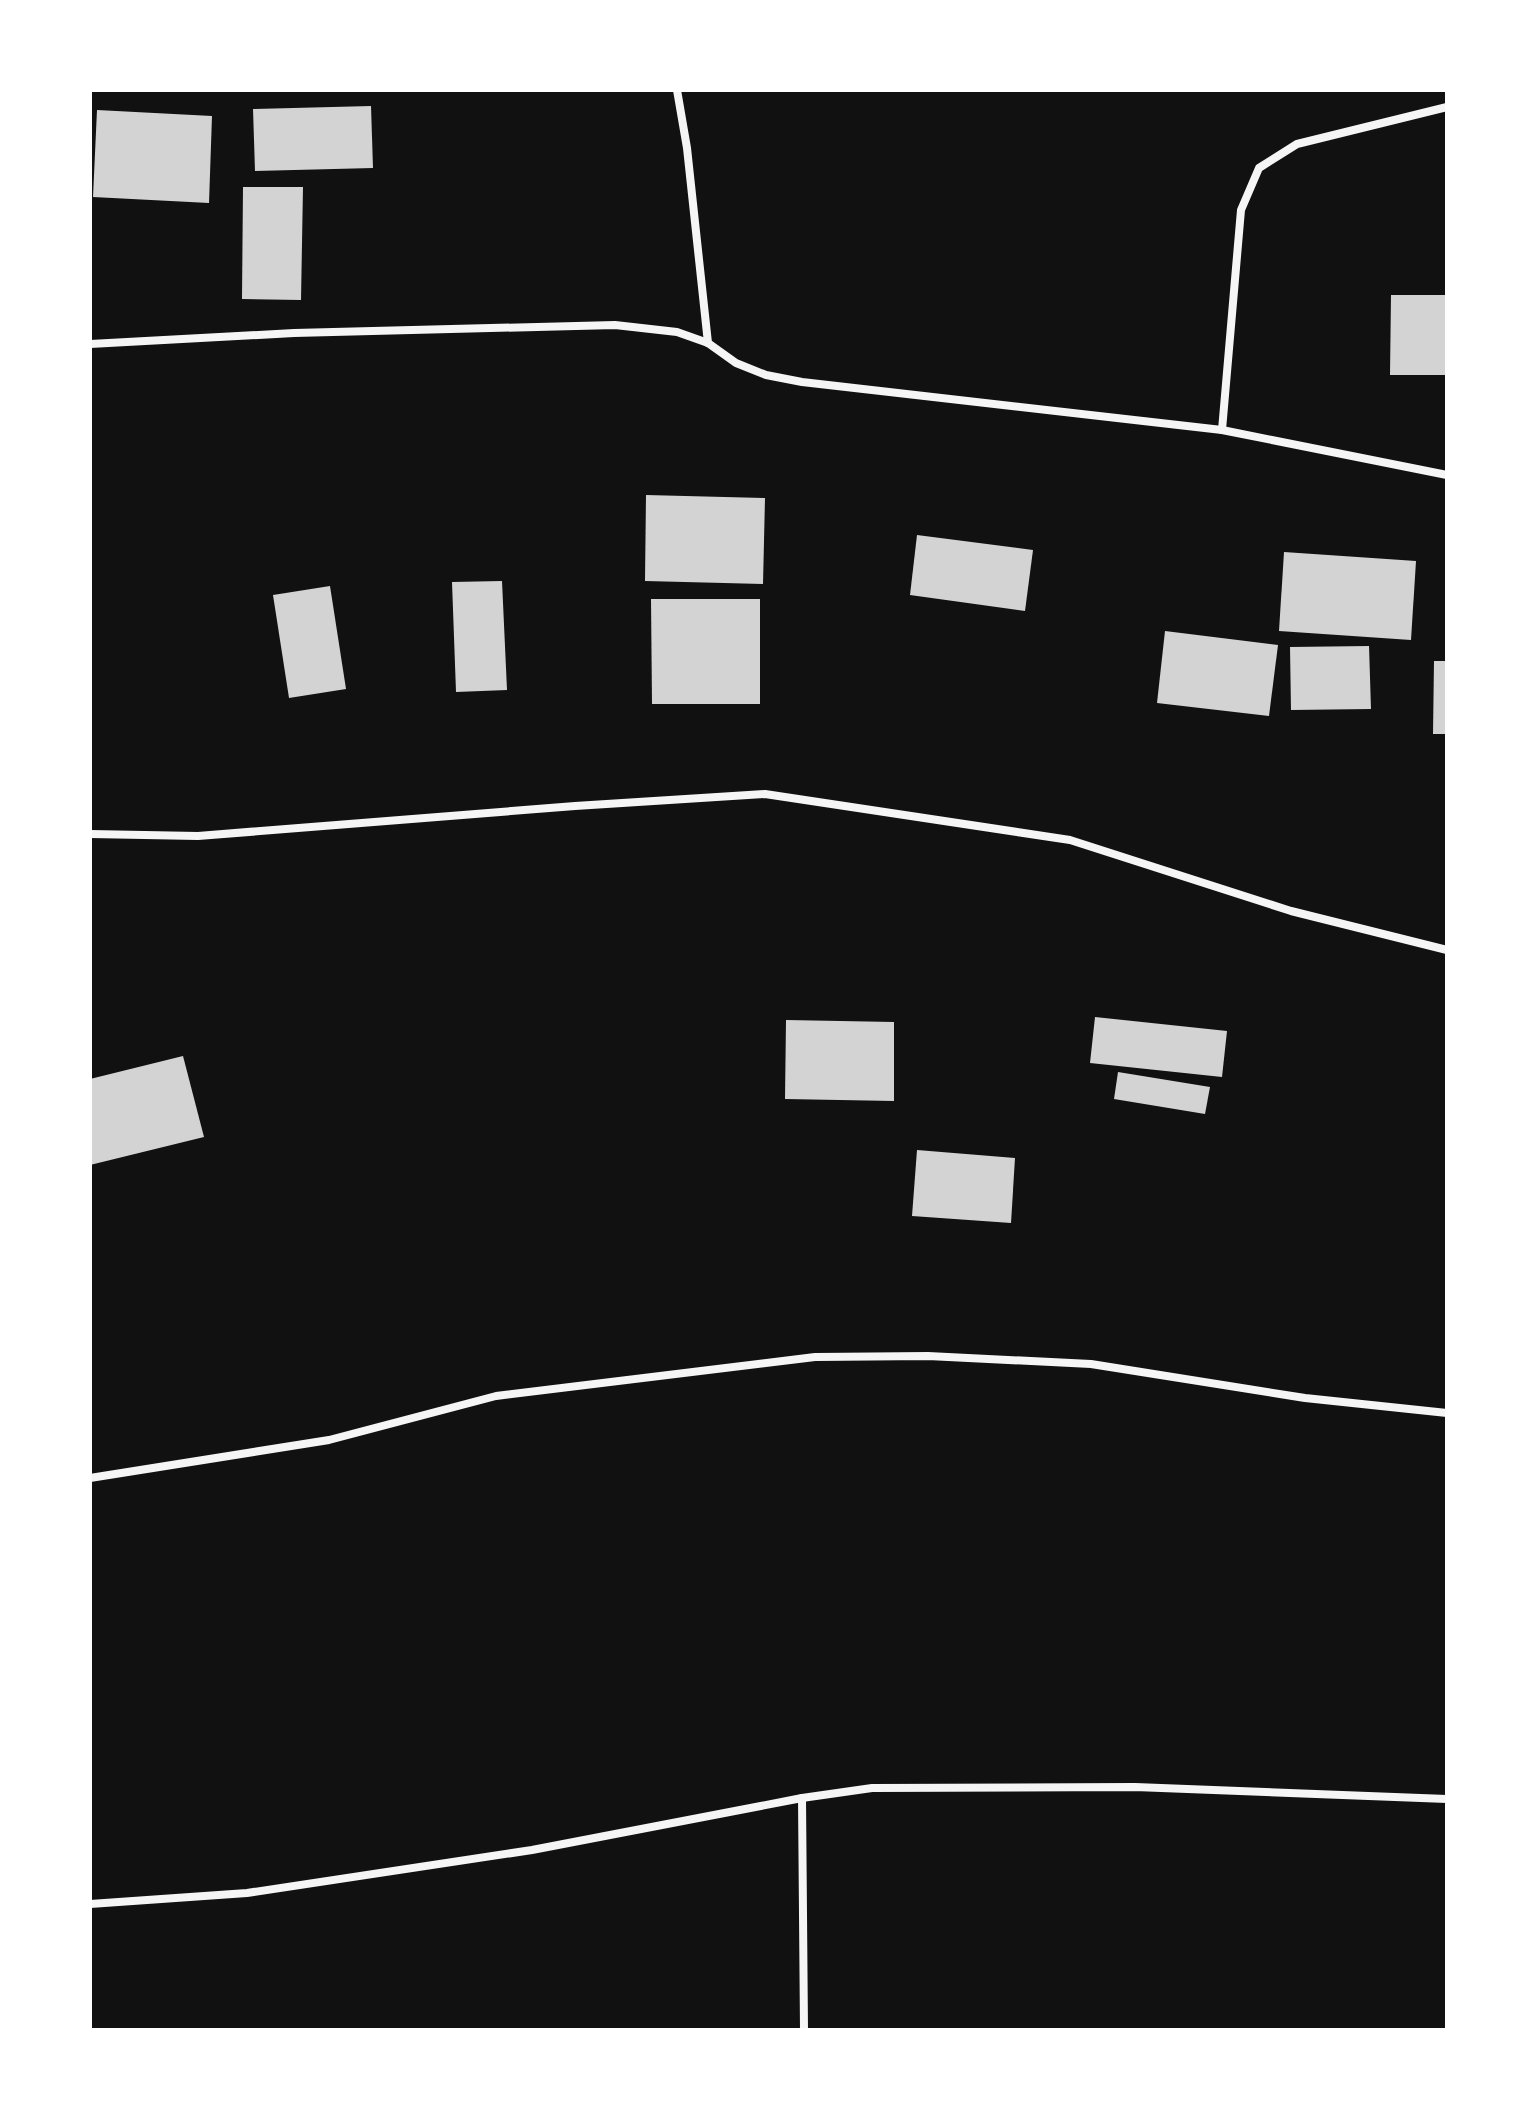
<svg xmlns="http://www.w3.org/2000/svg" width="1537" height="2120" font-family="Rubik,sans-serif">
<style>
.building{fill:#d3d3d3}
.lines{fill:none;stroke-linecap:round;stroke-linejoin:round}
.minor{stroke:#f5f5f5;stroke-width:8}
</style>
<rect width="100%" height="100%" fill="#111"/>
<g class="building">
<polygon points="371,106 373,168 255,171 253,109"/>
<polygon points="97,110 212,116 209,203 93,197"/>
<polygon points="243,187 303,187 301,300 242,299"/>
<polygon points="1391,295 1447,295 1447,375 1390,375"/>
<polygon points="646,495 765,498 763,584 645,581"/>
<polygon points="917,535 1033,550 1025,611 910,595"/>
<polygon points="1284,552 1416,561 1411,640 1279,631"/>
<polygon points="502,581 507,690 456,692 452,582"/>
<polygon points="330,586 346,689 289,698 273,595"/>
<polygon points="651,599 760,599 760,704 652,704"/>
<polygon points="1165,631 1278,645 1269,716 1157,703"/>
<polygon points="1369,646 1371,709 1291,710 1290,647"/>
<polygon points="1434,661 1447,661 1447,734 1433,734"/>
<polygon points="1095,1017 1227,1031 1222,1077 1090,1063"/>
<polygon points="786,1020 894,1022 894,1101 785,1099"/>
<polygon points="183,1056 204,1137 90,1165 90,1079"/>
<polygon points="1118,1072 1210,1087 1205,1114 1114,1099"/>
<polygon points="917,1150 1015,1158 1011,1223 912,1216"/>
</g>
<g class="lines">
<g class="minor">
<polyline points="677,90 687,148 708,343"/>
<polyline points="90,344 294,333 615,325 677,332 708,343 736,363 766,375 802,382 1222,430 1447,475"/>
<polyline points="1222,430 1241,210 1259,168 1297,144 1447,107"/>
<polyline points="90,834 198,836 575,806 765,794 1070,840 1291,911 1447,950"/>
<polyline points="90,1478 329,1440 496,1396 815,1357 928,1356 1091,1364 1305,1398 1447,1413"/>
<polyline points="802,1798 804,2030"/>
<polyline points="90,1904 247,1893 532,1850 802,1798 872,1788 1135,1787 1447,1799"/>
</g>
</g>
<rect width="1537" height="2120" fill="none" stroke="#ffffff" stroke-width="184"/>
</svg>
